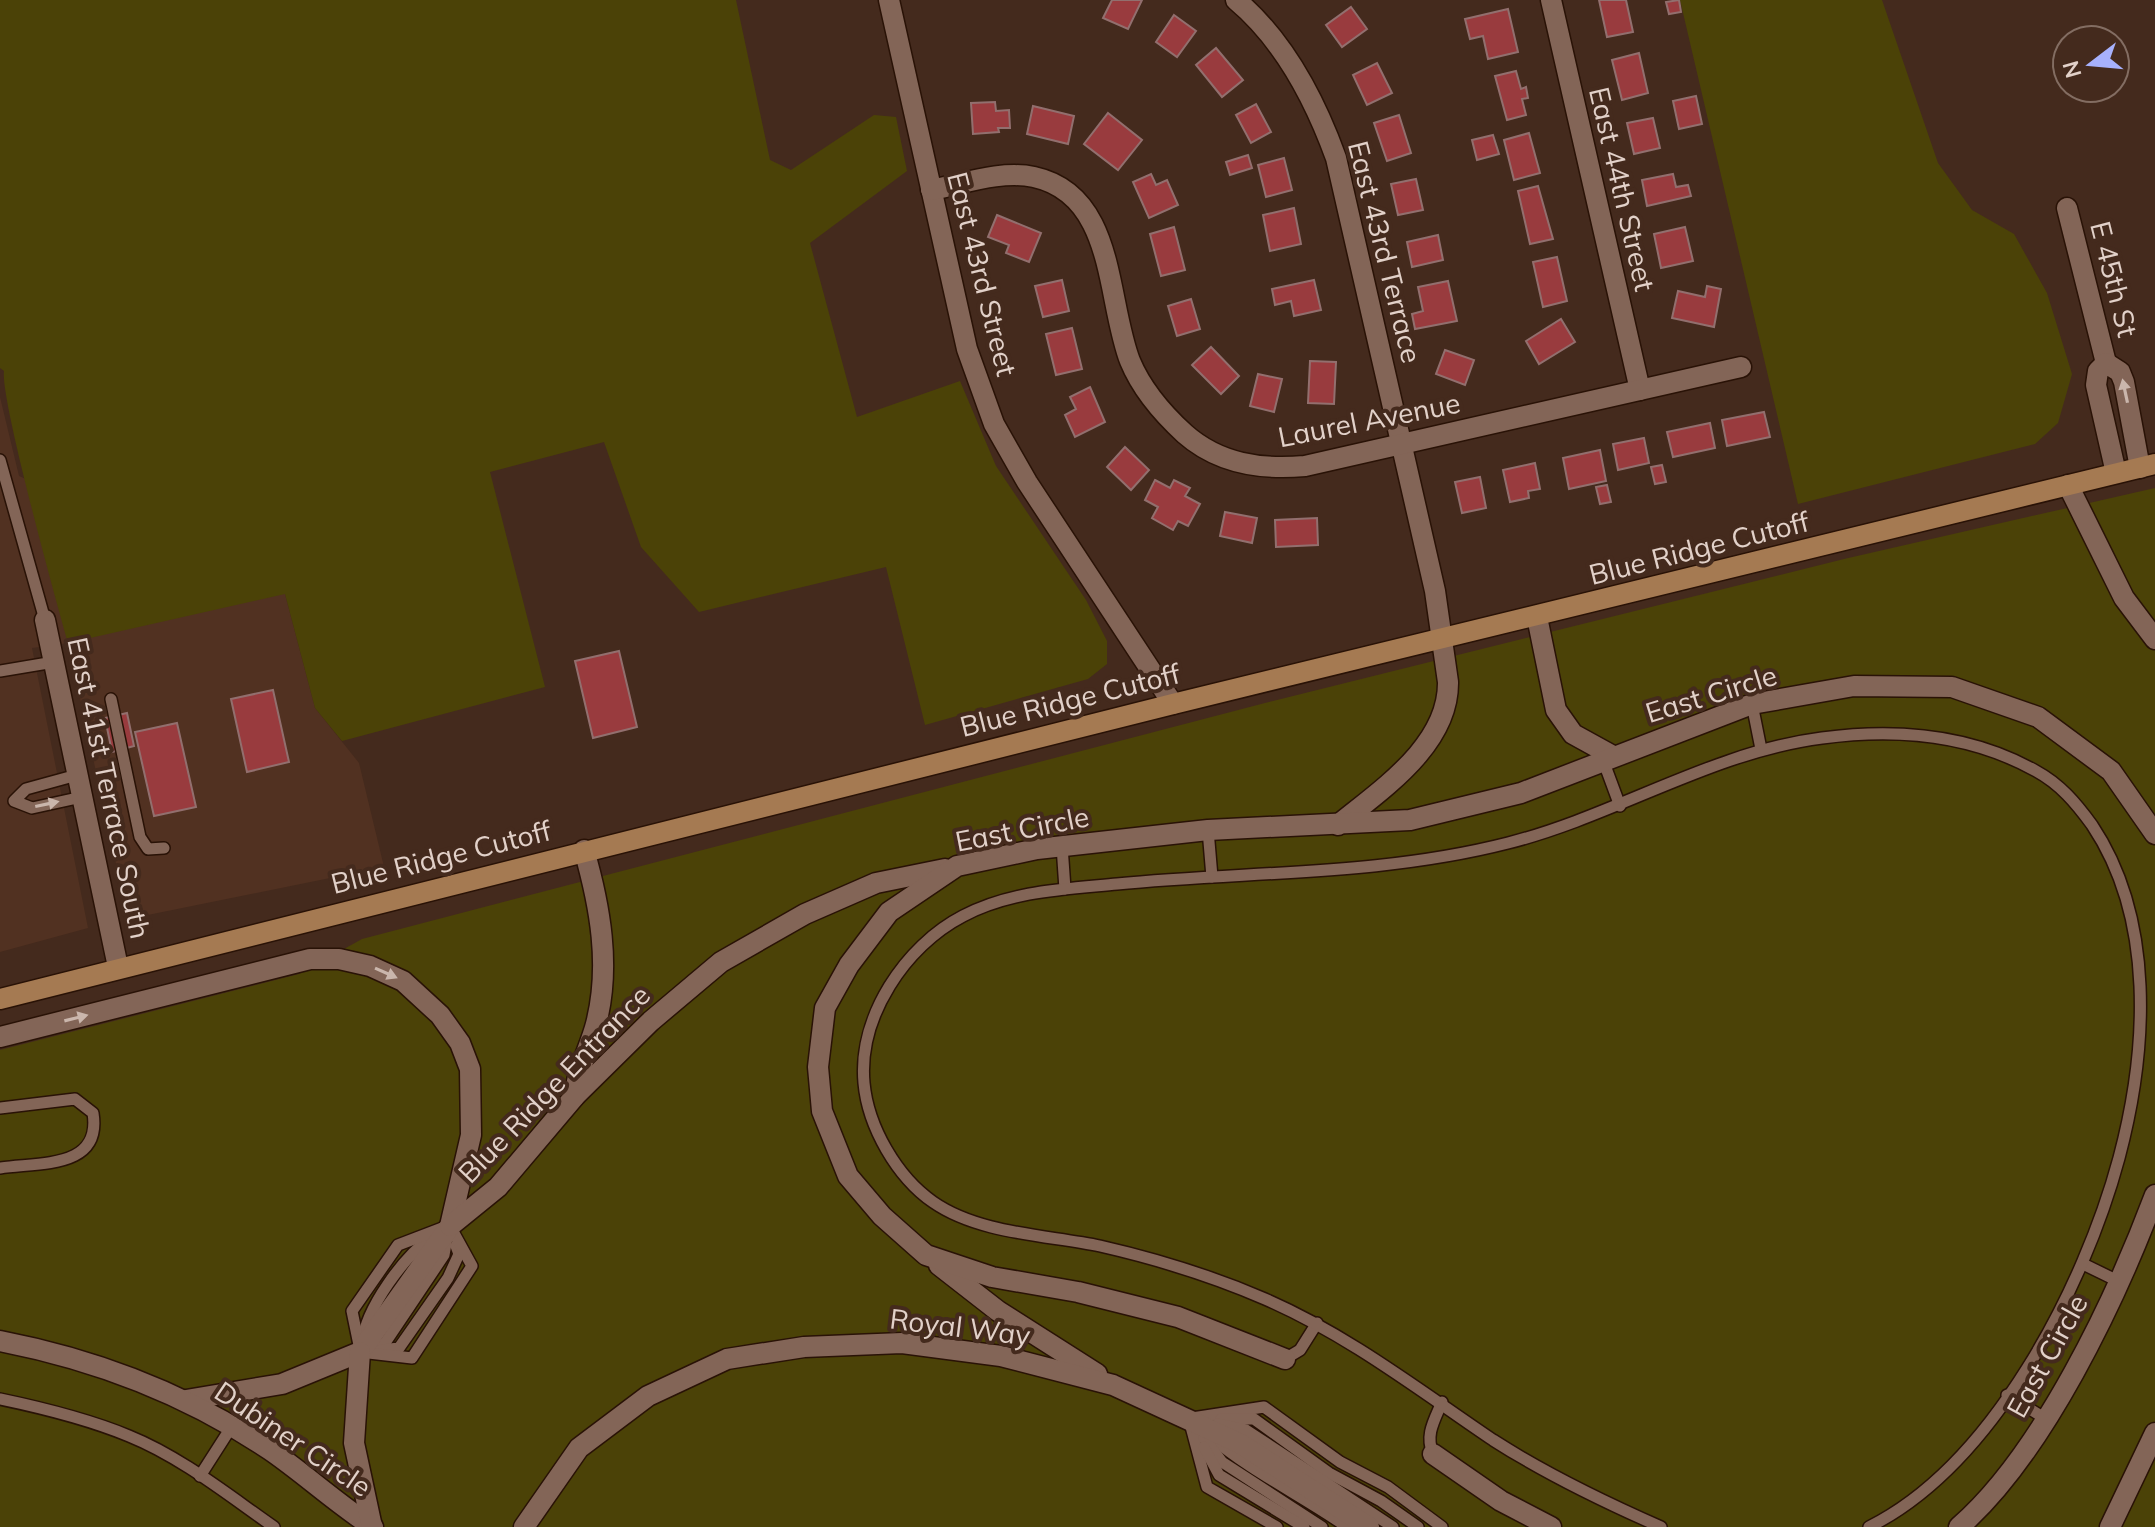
<svg xmlns="http://www.w3.org/2000/svg" width="2155" height="1527" font-family="Mulish,sans-serif">
<style>
.built{fill:#513121}
.green{fill:#4b4207}
.building{fill:#993b3e;stroke:#926f6e;stroke-width:2}
.lines{fill:none;stroke-linecap:round;stroke-linejoin:round}
.lane-casing{stroke:#291206;stroke-width:14}
.street-casing{stroke:#291206;stroke-width:23}
.secondary-casing{stroke:#291206;stroke-width:23}
.lane{stroke:#836557;stroke-width:11}
.street{stroke:#836557;stroke-width:20}
.secondary{stroke:#a57a52;stroke-width:20}
.oneway{fill:#cab6ac}
.labels{text-anchor:middle;stroke-width:8;stroke-linejoin:round;paint-order:stroke}
.street-label{font-size:28px;fill:#e2d1c9;stroke:#442a1d}
</style>
<rect width="100%" height="100%" fill="#442a1d"/>
<polygon class="built" points="0,397 19,476 285,594 315,708 359,763 384,867 128,919 68,643 32,648 88,928 0,952"/>
<g class="green">
<path d="M0 0H736L770 160 791 170 874 115 896 117 907 171 810 243 857 417 960 381 996 466 1086 600 1107 641V664L1088 679 925 725 886 567 699 612 641 547 604 442 490 472 545 687 342 741 315 708 285 594 68 643C56 601 0 398 4 371L0 368Z"/>
<polygon points="1680,0 1882,0 1938,163 1972,210 2014,234 2047,293 2072,374 2058,423 2035,444 1798,504"/>
<polygon points="2155,488 2155,1527 0,1527 0,1050 299,974 362,939 1265,703 1844,559"/>
</g>
<g class="building">
<polygon points="1112,0 1142,0 1128,29 1103,18"/>
<polygon points="1599,0 1626,0 1633,32 1607,37"/>
<polygon points="1679,0 1681,12 1669,14 1666,2"/>
<polygon points="1351,7 1367,29 1342,47 1326,25"/>
<polygon points="1508,9 1518,52 1488,59 1483,36 1470,39 1465,19"/>
<polygon points="1174,15 1196,31 1177,57 1156,42"/>
<polygon points="1216,48 1243,80 1222,97 1196,65"/>
<polygon points="1639,53 1648,93 1622,100 1612,60"/>
<polygon points="1377,63 1392,93 1367,105 1353,75"/>
<polygon points="1516,71 1521,89 1526,87 1528,98 1522,99 1526,115 1507,120 1495,76"/>
<polygon points="1696,96 1702,124 1679,129 1673,101"/>
<polygon points="995,102 996,111 1009,110 1010,128 998,128 999,132 973,134 971,103"/>
<polygon points="1256,104 1271,132 1251,143 1236,115"/>
<polygon points="1033,106 1074,116 1068,144 1027,134"/>
<polygon points="1108,113 1142,140 1118,170 1084,144"/>
<polygon points="1399,115 1411,153 1387,161 1374,123"/>
<polygon points="1653,118 1660,148 1634,154 1627,123"/>
<polygon points="1529,133 1540,173 1514,180 1504,140"/>
<polygon points="1493,135 1499,154 1477,160 1472,140"/>
<polygon points="1248,155 1252,168 1230,175 1226,162"/>
<polygon points="1284,158 1292,190 1266,197 1258,165"/>
<polygon points="1151,174 1156,185 1167,180 1178,205 1149,218 1133,182"/>
<polygon points="1673,174 1676,187 1688,185 1691,196 1647,206 1642,180"/>
<polygon points="1416,179 1423,210 1398,215 1391,184"/>
<polygon points="1538,186 1553,239 1530,244 1518,191"/>
<polygon points="1294,208 1301,244 1270,251 1263,215"/>
<polygon points="997,215 1041,233 1029,262 1006,253 1009,245 988,237"/>
<polygon points="1174,227 1185,270 1161,276 1150,234"/>
<polygon points="1685,227 1693,261 1661,268 1654,234"/>
<polygon points="1438,235 1443,260 1412,267 1407,242"/>
<polygon points="1557,257 1567,301 1543,307 1533,262"/>
<polygon points="1062,280 1069,311 1043,317 1035,286"/>
<polygon points="1314,280 1321,310 1294,316 1291,301 1275,305 1272,289"/>
<polygon points="1448,281 1457,321 1415,329 1412,314 1423,311 1418,287"/>
<polygon points="1707,286 1721,289 1714,327 1672,318 1678,291 1705,297"/>
<polygon points="1191,299 1200,329 1177,336 1168,306"/>
<polygon points="1561,319 1575,342 1539,364 1526,341"/>
<polygon points="1072,328 1082,369 1056,375 1046,334"/>
<polygon points="1211,347 1239,376 1221,394 1192,365"/>
<polygon points="1445,350 1474,360 1465,385 1436,374"/>
<polygon points="1310,361 1336,362 1334,404 1308,403"/>
<polygon points="1258,374 1282,379 1274,412 1250,406"/>
<polygon points="1090,387 1105,422 1075,437 1065,415 1076,409 1070,397"/>
<polygon points="1764,412 1770,437 1727,446 1722,420"/>
<polygon points="1710,423 1715,448 1673,457 1667,432"/>
<polygon points="1644,438 1649,463 1618,470 1613,444"/>
<polygon points="1125,447 1149,470 1131,490 1107,467"/>
<polygon points="1600,450 1606,481 1569,489 1563,458"/>
<polygon points="1535,463 1540,489 1528,491 1529,498 1510,502 1503,470"/>
<polygon points="1662,465 1666,482 1655,484 1651,467"/>
<polygon points="1480,477 1486,508 1462,513 1455,482"/>
<polygon points="1155,480 1170,488 1174,480 1190,488 1185,496 1200,504 1188,526 1178,521 1173,530 1152,518 1158,507 1145,500"/>
<polygon points="1607,485 1611,502 1600,504 1596,487"/>
<polygon points="1225,512 1257,518 1252,543 1220,536"/>
<polygon points="1317,518 1318,545 1276,547 1275,520"/>
<polygon points="619,651 637,727 593,738 575,661"/>
<polygon points="273,690 289,762 247,772 231,699"/>
<polygon points="127,713 134,746 112,752 105,718"/>
<polygon points="177,723 196,807 154,816 135,732"/>
</g>
<g class="lines">
<defs>
<g id="lane">
<polyline points="0,460 45,620"/>
<polyline points="0,671 54,662"/>
<polyline points="111,699 140,837 148,849 164,848"/>
<polyline points="1752,704 1761,749"/>
<polyline points="1603,760 1620,806"/>
<polyline points="77,775 26,789 14,801 32,808 82,797"/>
<polyline points="1208,830 1212,877"/>
<polyline points="1062,846 1065,889"/>
<path d="M0 1108 75 1099 93 1113C102 1169 40 1162 0 1168"/>
<polyline points="2083,1264 2120,1282"/>
<path d="M362 1343C366 1308 404 1256 432 1237"/>
<polyline points="374,1347 385,1343 444,1255 447,1238"/>
<polyline points="360,1350 352,1311 398,1245 445,1227"/>
<polyline points="381,1350 399,1348 448,1278 459,1254 456,1246"/>
<polyline points="360,1352 412,1358 472,1266 450,1226"/>
<polyline points="1285,1359 1300,1350 1317,1323"/>
<polyline points="2007,1395 2046,1419"/>
<path d="M0 1399C43 1408 88 1419 129 1436 181 1457 228 1495 274 1527"/>
<polyline points="1192,1418 1264,1407 1340,1462 1388,1487 1442,1527"/>
<polyline points="1189,1419 1207,1487 1277,1527"/>
<polyline points="1221,1419 1254,1419 1329,1473 1381,1501 1418,1527"/>
<polyline points="1217,1424 1246,1430 1393,1527"/>
<path d="M1211 1437C1252 1472 1303 1496 1347 1527"/>
<polyline points="1204,1438 1222,1462 1322,1527"/>
<polyline points="1204,1447 1219,1475 1304,1527"/>
<path d="M1433 1454C1425 1435 1434 1421 1442 1402"/>
<polyline points="200,1476 232,1426"/>
<path d="M1661 1527C1604 1502 1546 1474 1493 1440 1419 1390 1348 1335 1265 1299 1212 1276 1157 1259 1100 1246 1047 1235 979 1234 933 1202 897 1177 868 1127 864 1083 858 1017 905 946 963 916 1010 891 1065 889 1117 884 1248 871 1379 876 1508 843 1615 816 1712 752 1822 738 1896 728 1970 734 2036 771 2060 784 2076 803 2092 825 2155 919 2148 1049 2119 1158 2084 1288 1993 1465 1869 1527"/>
</g>
<g id="street">
<polyline points="889,0 967,349 994,424 1027,482 1173,704"/>
<path d="M1236 0C1285 41 1315 100 1336 158L1435 591 1448 682C1449 745 1382 789 1338 825"/>
<polyline points="1551,0 1640,390"/>
<path d="M931 190C963 184 1001 170 1034 177 1116 195 1106 299 1130 361 1142 390 1162 413 1185 434 1219 464 1261 470 1305 466L1741 367"/>
<polyline points="2067,208 2106,363"/>
<polyline points="2116,473 2096,385 2098,371 2106,363 2120,372 2124,382 2140,468"/>
<polyline points="2068,485 2124,598 2155,639"/>
<polyline points="1537,617 1556,710 1573,734 1613,756"/>
<polyline points="45,620 118,967"/>
<polyline points="0,1037 310,959 339,959 370,966 403,981 440,1015 460,1043 470,1069 471,1135 450,1226 360,1352 282,1384 186,1400"/>
<path d="M575 1096C576 1071 590 1048 596 1024 611 966 600 906 584 850"/>
<polyline points="450,1226 498,1187 575,1096 651,1021 721,962 805,914 876,883 945,869"/>
<polyline points="939,1265 998,1311 1097,1374"/>
<path d="M0 1341C98 1360 187 1394 270 1450 305 1474 337 1504 373 1527"/>
<polyline points="360,1352 354,1443 372,1527"/>
<polyline points="1285,1359 1178,1317 1078,1292 992,1277 926,1255 882,1216 848,1176 822,1111 818,1067 825,1008 849,965 889,912 957,866 1037,849 1208,830 1410,820 1521,793 1752,704 1854,686 1952,687 2038,717 2111,771 2155,834"/>
<polyline points="1433,1454 1501,1501 1551,1527"/>
<polyline points="524,1527 579,1448 648,1396 727,1359 804,1347 902,1343 1001,1356 1113,1385 1241,1444 1369,1527"/>
<path d="M1959 1527C2043 1454 2116 1299 2155 1195"/>
<polyline points="2110,1527 2155,1433"/>
</g>
<polyline id="secondary" points="0,999 1173,704 2155,464"/>
</defs>
<use href="#lane" class="lane-casing"/>
<use href="#street" class="street-casing"/>
<use href="#secondary" class="secondary-casing"/>
<use href="#lane" class="lane"/>
<use href="#street" class="street"/>
<use href="#secondary" class="secondary"/>
</g>
<defs><path id="oneway-solid" d="M-6-.8H1V-3.2L6.5 0L1 3.2V.8H-6Z" transform="scale(2)"/></defs>
<g class="oneway">
<use href="#oneway-solid" transform="translate(2125 391) rotate(-102)"/>
<use href="#oneway-solid" transform="translate(47 804) rotate(-12)"/>
<use href="#oneway-solid" transform="translate(386 973) rotate(24)"/>
<use href="#oneway-solid" transform="translate(76 1018) rotate(-14)"/>
</g>
<g class="labels">
<g class="street-label">
<text transform="translate(1622 189) rotate(77)" y="10">East 44th Street</text>
<text transform="translate(1385 252) rotate(76)" y="10">East 43rd Terrace</text>
<text transform="translate(982 274) rotate(76)" y="10">East 43rd Street</text>
<text transform="translate(2114 279) rotate(76)" y="10">E 45th St</text>
<text transform="translate(1369 420) rotate(-11)" y="10">Laurel Avenue</text>
<text transform="translate(1699 548) rotate(-14)" y="10">Blue Ridge Cutoff</text>
<text transform="translate(1711 694) rotate(-17)" y="10">East Circle</text>
<text transform="translate(1070 700) rotate(-14)" y="10">Blue Ridge Cutoff</text>
<text transform="translate(109 788) rotate(78)" y="10">East 41st Terrace South</text>
<text transform="translate(1022 829) rotate(-11)" y="10">East Circle</text>
<text transform="translate(441 857) rotate(-14)" y="10">Blue Ridge Cutoff</text>
<text transform="translate(554 1084) rotate(-46)" y="10">Blue Ridge Entrance</text>
<text transform="translate(960 1327) rotate(7)" y="10">Royal Way</text>
<text transform="translate(2047 1356) rotate(-61)" y="10">East Circle</text>
<text transform="translate(293 1439) rotate(34)" y="10">Dubiner Circle</text>
</g>
</g>
<g transform="translate(2091 64) rotate(254)"><circle r="38" fill="#442a1d" stroke="#836d62" stroke-width="2"/>
<path d="M0-6L14 30L0 20L-14 30Z" fill="#a7b1fc"/>
<text y="-12" font-size="22" font-weight="bold" text-anchor="middle" fill="#e2d1c9">N</text>
</g>
</svg>
